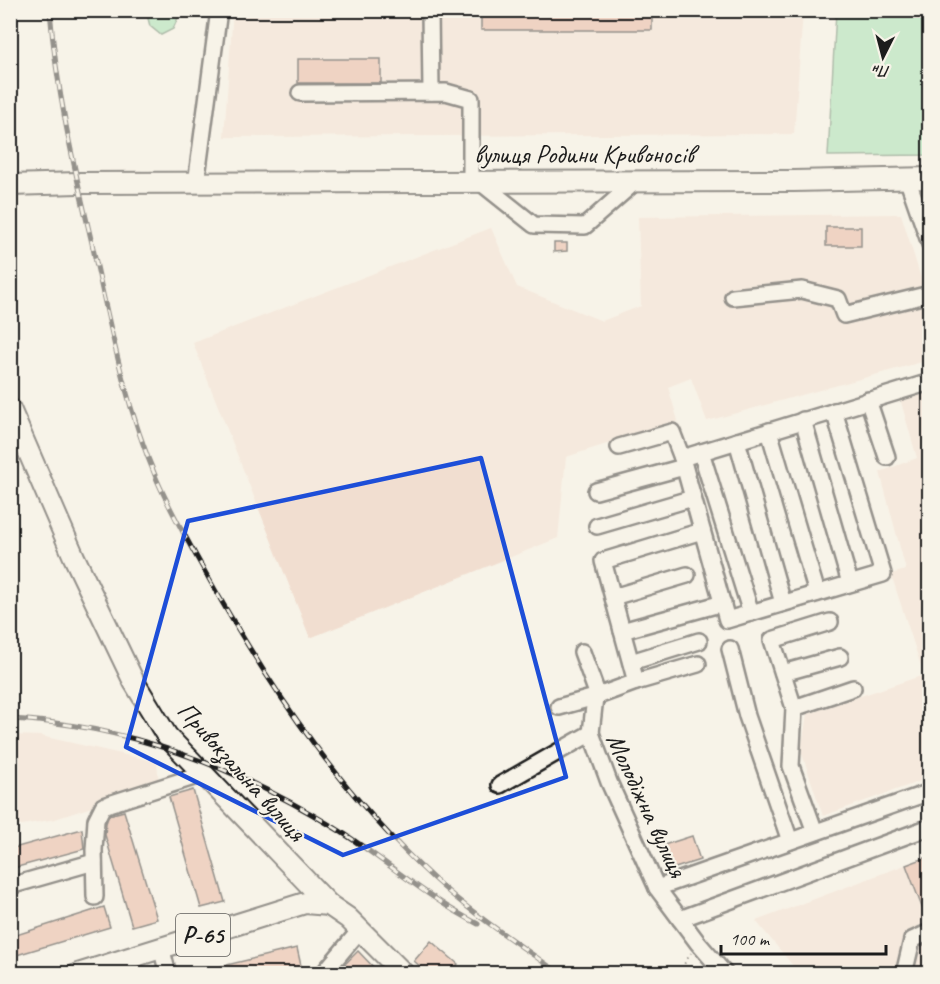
<svg xmlns="http://www.w3.org/2000/svg" width="940" height="984" font-family="Caveat,sans-serif">
<style>
.built{fill:#f1ded0}
.green{fill:#98deab;stroke:#5a7d64;stroke-width:1.5}
.building{fill:#e4ae98;stroke:#1c1c1c;stroke-width:1.5}
.lines{fill:none;stroke-linecap:round;stroke-linejoin:round}
.minor-casing{stroke:#1c1c1c;stroke-width:20}
.major-casing{stroke:#1c1c1c;stroke-width:24}
.path{stroke:#1c1c1c;stroke-width:2;stroke-dasharray:1.5 4.5;stroke-linecap:butt}
.minor{stroke:#f7f3e8;stroke-width:15}
.major{stroke:#f7f3e8;stroke-width:20}
.rail-casing{stroke:#1c1c1c;stroke-width:5}
.rail{stroke:#f7f3e8;stroke-width:3;stroke-dasharray:9;stroke-linecap:butt}
.marked{fill:none;stroke:#1d4ed8;stroke-width:4.5;stroke-linejoin:round}
.labels{text-anchor:middle;stroke-width:4.5;stroke-linejoin:round;paint-order:stroke}
.shield{fill:#f7f3e8;stroke:#5e5c59;stroke-width:1.5}
.shield-label{font-size:24px;font-weight:bold;fill:#1c1c1c}
.street-label{font-size:26px;fill:#1c1c1c;stroke:#f7f3e8}
</style>
<rect width="100%" height="100%" fill="#f7f3e8"/>
<filter id="ink" filterUnits="userSpaceOnUse"><feTurbulence type="fractalNoise" baseFrequency=".0167" numOctaves="2"/><feDisplacementMap in="SourceGraphic" scale="12" xChannelSelector="R" yChannelSelector="G"/><feConvolveMatrix kernelMatrix="1 2 1 2 8 2 1 2 1" color-interpolation-filters="sRGB"/></filter>
<g filter="url(#ink)">
<g class="built">
<polygon points="233,11 803,11 794,134 224,137"/>
<polygon points="901,214 929,304 929,360 707,421 691,378 668,387 678,421 566,457 558,538 310,638 193,343 491,228 517,287 602,321 641,306 638,217"/>
<polygon points="929,385 929,778 823,816 801,751 807,714 924,675 891,574 906,570 880,472 917,458 899,395"/>
<polygon points="11,735 41,736 157,762 159,785 55,819 11,827"/>
<polygon points="929,856 929,973 799,973 756,921"/>
</g>
<g class="green">
<polygon points="146,11 146,10 181,11 173,29 161,35 150,26"/>
<polygon points="836,11 929,11 929,155 828,156"/>
</g>
<g class="building">
<rect x="481" y="10" width="171" height="20"/>
<rect x="298" y="59" width="83" height="24"/>
<rect x="826" y="227" width="35" height="19"/>
<polygon points="554,243 567,243 567,251 554,252"/>
<polygon points="193,790 225,902 201,908 169,797"/>
<polygon points="124,811 157,919 132,926 105,835 106,823 109,815"/>
<polygon points="82,829 84,849 10,869 10,849"/>
<polygon points="692,836 700,860 672,869 664,845"/>
<polygon points="930,856 930,922 928,923 906,865"/>
<polygon points="104,907 110,927 10,957 10,937"/>
<polygon points="431,941 458,964 450,974 429,974 414,961"/>
<polygon points="297,948 302,970 286,974 207,974 206,970"/>
<polygon points="358,951 380,974 346,974 341,968"/>
</g>
<g class="lines">
<defs>
<g id="minor">
<polyline points="430,10 431,92"/>
<polyline points="300,93 446,92 471,99 471,182"/>
<polyline points="907,178 930,244"/>
<polyline points="480,182 534,225 585,226 636,181"/>
<polyline points="196,184 219,10"/>
<polyline points="733,297 802,290 838,299 844,315 930,294"/>
<polyline points="868,400 887,457"/>
<polyline points="803,420 850,583"/>
<polyline points="769,431 817,593"/>
<polyline points="737,441 783,603"/>
<polyline points="619,447 672,432 682,458 727,620 883,574 834,411"/>
<polyline points="701,452 751,613"/>
<polyline points="682,458 930,382"/>
<polyline points="596,491 684,467"/>
<polyline points="597,526 693,498"/>
<polyline points="613,597 687,575"/>
<polyline points="622,631 723,603"/>
<polyline points="730,649 747,716 790,841"/>
<polyline points="582,652 598,696"/>
<polyline points="631,662 699,641"/>
<polyline points="783,673 840,657"/>
<polyline points="636,682 698,664"/>
<polyline points="559,707 595,697 636,682 603,561 702,531"/>
<polyline points="794,708 853,688"/>
<polyline points="591,733 595,697"/>
<polyline points="500,785 591,733 609,782 657,888 698,943 725,974"/>
<polyline points="815,832 791,766 794,708 772,640 830,622"/>
<polyline points="10,886 94,862"/>
<polyline points="657,888 930,792"/>
<polyline points="95,897 94,850 96,820 103,806 203,774"/>
<polyline points="680,919 930,827"/>
<polyline points="161,947 168,974"/>
<polyline points="323,974 360,930"/>
<polyline points="904,974 912,940 930,932"/>
</g>
<g id="major">
<polyline points="10,185 78,183 794,181 930,178"/>
<polyline points="10,409 74,557 134,682 167,736 329,905 348,918 404,974"/>
<polyline points="78,974 305,903 329,905"/>
</g>
</defs>
<use href="#minor" class="minor-casing"/>
<use href="#major" class="major-casing"/>
<polyline class="path" points="678,974 691,953"/>
<use href="#minor" class="minor"/>
<use href="#major" class="major"/>
<defs>
<g id="rail">
<path d="M50 10C56 88 73 163 91 239 109 320 124 403 157 480 174 519 197 557 218 595 277 698 345 797 433 878 472 914 517 943 560 974"/>
<path d="M10 719C125 724 238 768 335 828 371 850 403 878 439 901 452 910 465 917 478 924"/>
</g>
</defs>
<use href="#rail" class="rail-casing"/>
<use href="#rail" class="rail"/>
</g>
</g>
<path d="M0 0H940V984H0ZM481 458 566 777 343 855 126 747 188 521Z" fill="#f7f3e8" fill-opacity=".55" fill-rule="evenodd"/>
<path class="marked" d="M481 458 566 777 343 855 126 747 188 521Z"/>
<g class="labels">
<rect class="shield" x="176" y="914" width="54" height="42" rx="4.5"/>
<g class="shield-label">
<text x="203" y="943">Р-65</text>
</g>
<g class="street-label">
<text x="584" y="163">вулиця Родини Кривоносів</text>
<text transform="translate(242 771) rotate(48)" y="9">Привокзальна вулиця</text>
<text transform="translate(647 805) rotate(65)" y="9">Молодіжна вулиця</text>
</g>
</g>
<rect width="940" height="984" fill="none" stroke="#f7f3e8" stroke-width="36"/>
<rect x="18" y="18" width="904" height="948" fill="none" stroke="#1c1c1c" stroke-width="2" filter="url(#ink)"/>
<g transform="translate(883 57) rotate(186)" stroke="#f7f3e8" stroke-width="4.5" paint-order="stroke">
<path d="M0-4.5L10 22L0 15L-10 22Z" fill="#1c1c1c"/>
<text y="-9" font-size="16" font-weight="bold" text-anchor="middle" fill="#1c1c1c">Пн</text>
</g>
<path d="M721 945v9h165v-9" fill="none" stroke="#1c1c1c" stroke-width="3"/>
<text x="730" y="945" font-size="18" fill="#1c1c1c" stroke="#f7f3e8" stroke-width="4.5" paint-order="stroke">100 m</text>
</svg>
